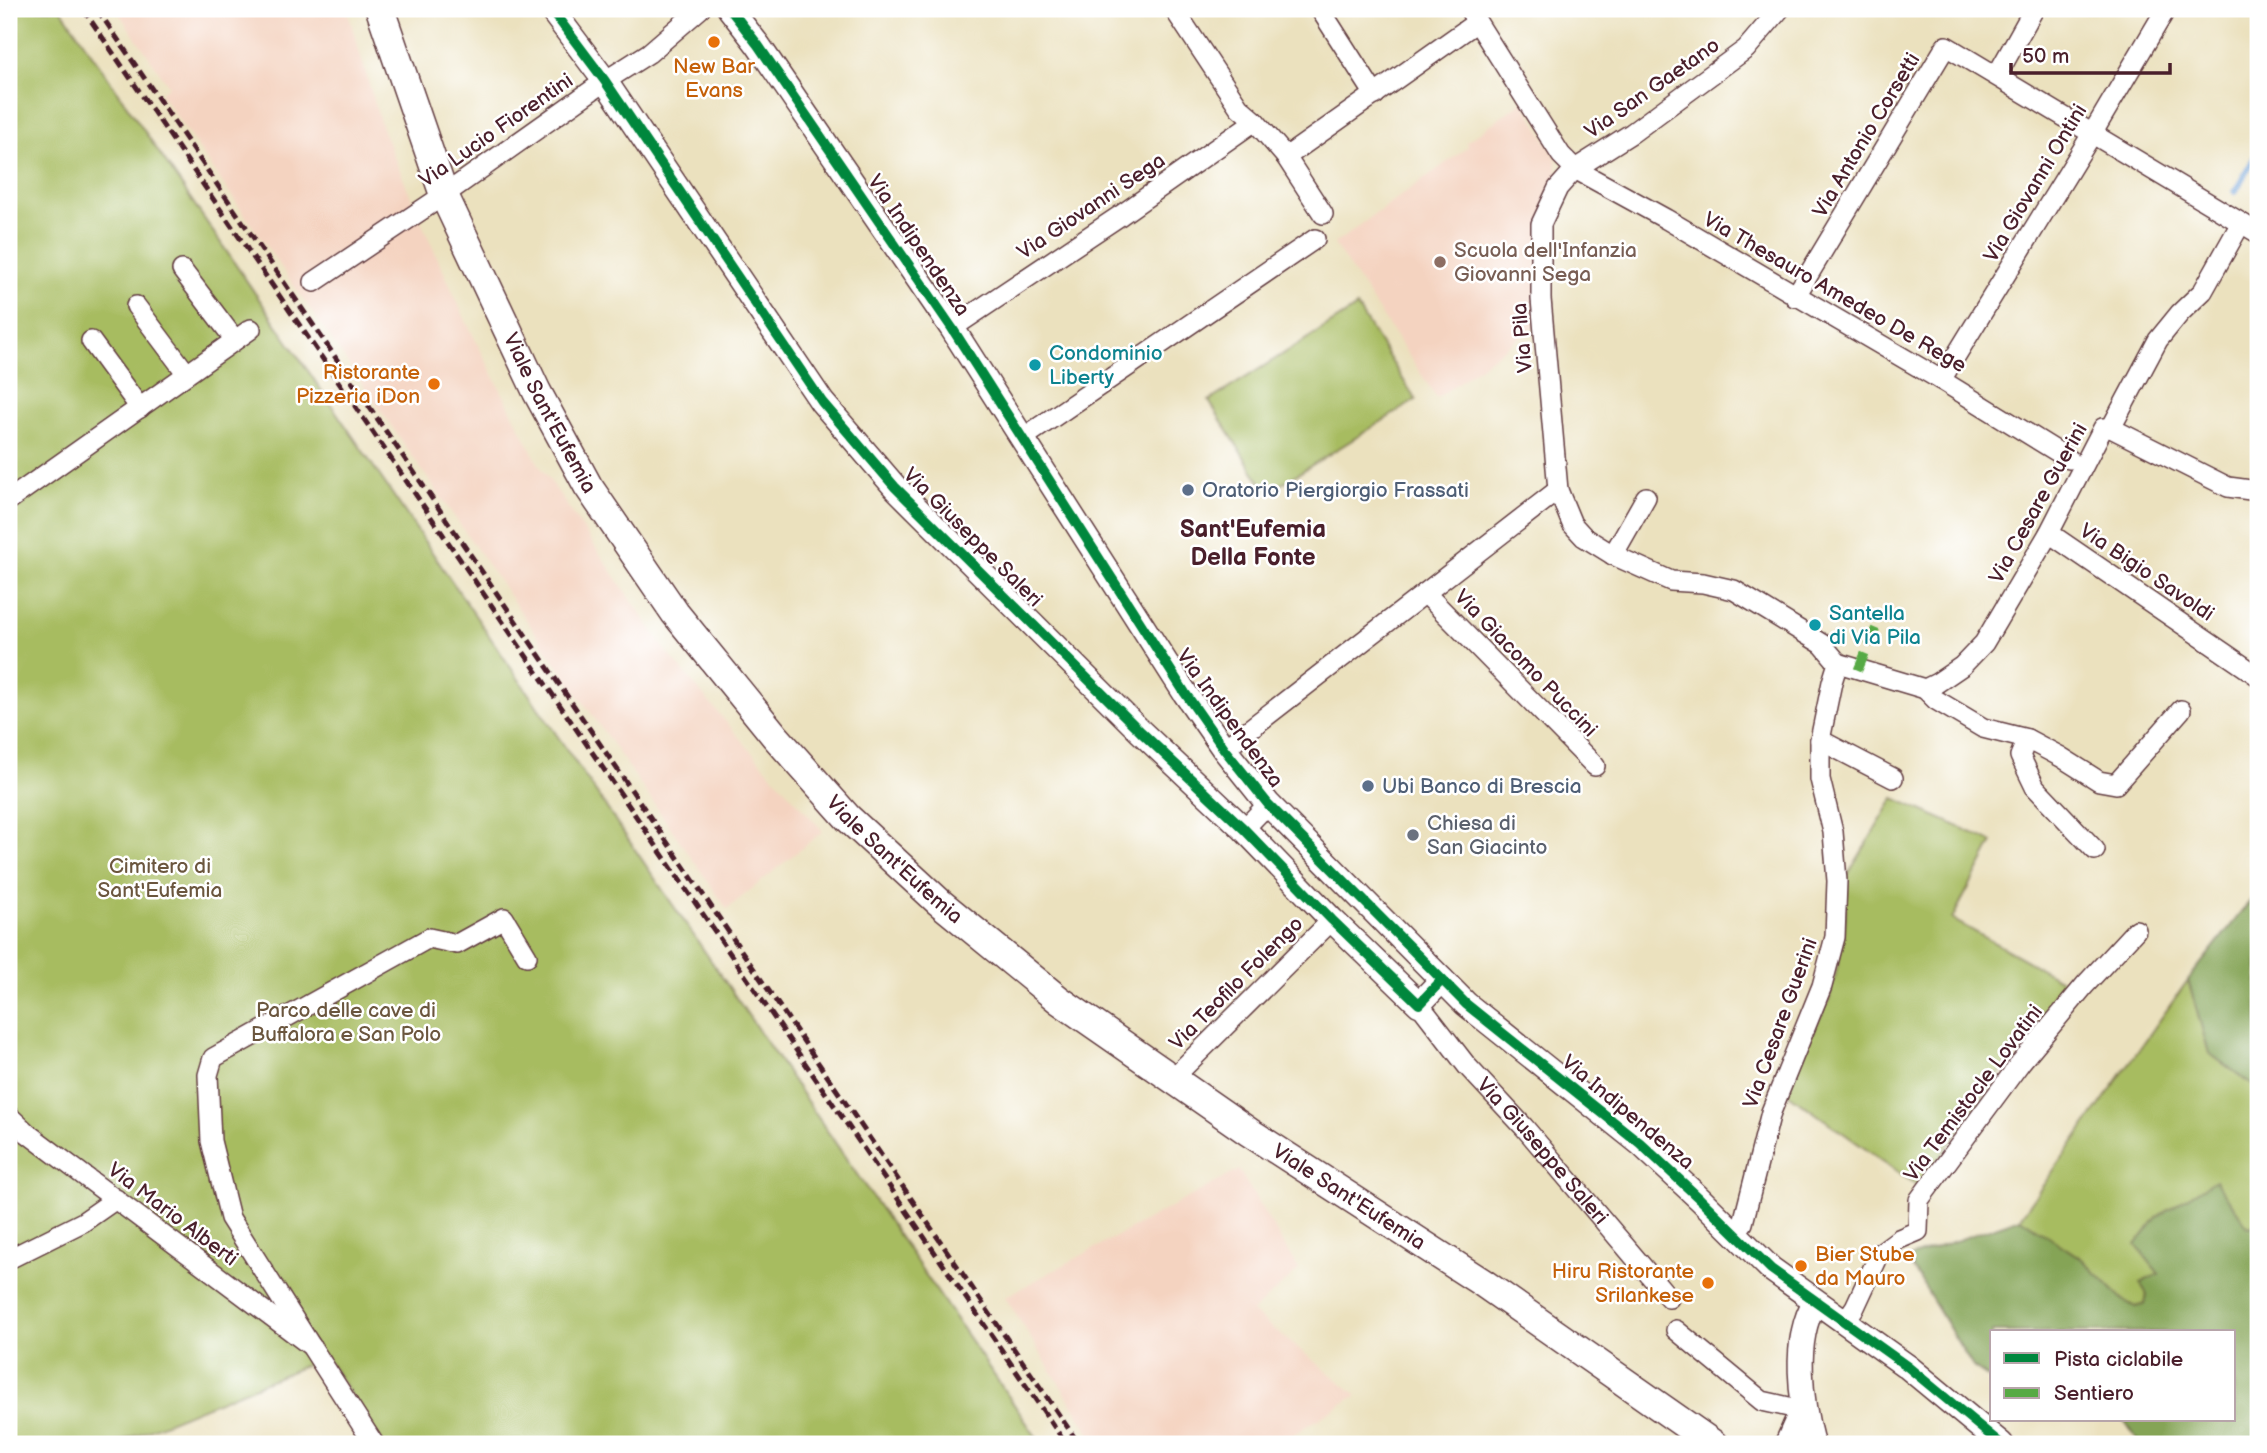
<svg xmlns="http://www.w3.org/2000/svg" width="2267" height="1453" font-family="'Balsamiq Sans',sans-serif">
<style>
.built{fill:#f4d3c0}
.green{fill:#a7bc61;stroke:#786e46;stroke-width:2}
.forest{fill:#85a457;stroke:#686241;stroke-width:2}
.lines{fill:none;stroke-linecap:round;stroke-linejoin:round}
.stream{stroke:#689dd4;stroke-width:6}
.minor-casing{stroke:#623c41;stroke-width:22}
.tertiary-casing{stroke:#623c41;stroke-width:27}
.secondary-casing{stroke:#623c41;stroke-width:31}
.minor{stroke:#fff;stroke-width:19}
.tertiary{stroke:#fff;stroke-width:24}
.secondary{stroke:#fff;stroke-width:28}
.rail{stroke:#4a1f2b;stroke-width:5;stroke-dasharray:10 5;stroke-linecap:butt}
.quiet{stroke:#57aa44;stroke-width:9;stroke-dasharray:18 9;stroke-linecap:butt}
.cycleway-casing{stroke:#fff;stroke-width:15}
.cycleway{stroke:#00873e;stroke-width:10}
.food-dot{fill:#e8710a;stroke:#fff;stroke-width:2.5}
.education-dot{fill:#8d6e63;stroke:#fff;stroke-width:2.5}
.culture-dot{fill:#0f9aa8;stroke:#fff;stroke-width:2.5}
.service-dot{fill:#5c6f8a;stroke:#fff;stroke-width:2.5}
.worship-dot{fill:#6b7280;stroke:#fff;stroke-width:2.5}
.labels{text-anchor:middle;stroke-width:5;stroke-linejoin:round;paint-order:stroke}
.food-label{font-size:21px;fill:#c56008;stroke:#fff;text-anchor:end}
.street-label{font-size:21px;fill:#4a1f2b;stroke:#fff}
.education-label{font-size:21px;fill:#785e54;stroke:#fff;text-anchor:start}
.culture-label{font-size:21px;fill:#0d838f;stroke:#fff;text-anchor:start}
.service-label{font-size:21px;fill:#4e5e75;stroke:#fff;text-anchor:start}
.worship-label{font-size:21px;fill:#5b616d;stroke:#fff;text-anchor:start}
.park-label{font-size:21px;fill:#6b563e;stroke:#fff}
.quarter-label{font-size:24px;font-weight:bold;fill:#4a1f2b;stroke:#fff}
</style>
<rect width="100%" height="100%" fill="#fff"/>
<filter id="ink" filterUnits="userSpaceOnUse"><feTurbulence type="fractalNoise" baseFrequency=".0143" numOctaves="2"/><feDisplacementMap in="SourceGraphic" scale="14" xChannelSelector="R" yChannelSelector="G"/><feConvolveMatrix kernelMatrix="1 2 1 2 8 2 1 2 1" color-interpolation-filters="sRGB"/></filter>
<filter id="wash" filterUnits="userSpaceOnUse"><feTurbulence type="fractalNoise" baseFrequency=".00686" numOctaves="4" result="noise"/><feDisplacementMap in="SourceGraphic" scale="28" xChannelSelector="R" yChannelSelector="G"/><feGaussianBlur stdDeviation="1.57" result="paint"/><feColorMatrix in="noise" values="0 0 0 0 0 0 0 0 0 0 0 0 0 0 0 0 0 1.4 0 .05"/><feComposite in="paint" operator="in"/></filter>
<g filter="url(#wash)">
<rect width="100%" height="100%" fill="#ebe1be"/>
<g class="built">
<polygon points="116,9 347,9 382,128 424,228 466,321 538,463 667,652 742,741 823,831 727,909 160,93 169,86"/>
<polygon points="1523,101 1556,158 1557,167 1557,175 1545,199 1539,323 1437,398 1334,244 1468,147 1466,142"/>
<polygon points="1239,1170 1299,1270 1252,1312 1357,1395 1278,1444 1097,1444 1005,1297"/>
</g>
<g class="green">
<polygon points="9,9 61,9 1041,1444 383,1444 326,1357 115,1444 9,1444"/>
<polygon points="1357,307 1416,400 1267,493 1209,401"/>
<polygon points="1894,798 1993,842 1952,919 2070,985 2024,1039 1919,1187 1783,1090 1829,1000 1839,960 1845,923 1847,876"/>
<polygon points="2188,980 2209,1053 2258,1089 2258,1225 2248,1228 2159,1275 2147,1294 2146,1304 2135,1307 2123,1300 2082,1259 2020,1218"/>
</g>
<g class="forest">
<polygon points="2258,891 2258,1089 2209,1053 2188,980"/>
<polygon points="2215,1180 2248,1227 2258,1225 2258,1444 2137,1444 2139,1442 2124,1420 2234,1420 2234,1332 1992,1332 1992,1380 1973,1367 1907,1258 2020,1218 2082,1259 2123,1300 2135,1307 2145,1304 2147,1294 2140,1283 2159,1274 2136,1245 2157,1217"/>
</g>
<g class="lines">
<polyline class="stream" points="2235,192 2258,151"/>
</g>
</g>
<g filter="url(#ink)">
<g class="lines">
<defs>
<g id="minor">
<polyline points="1174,9 1239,107 1255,121 1286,157 1323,214"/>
<polyline points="1320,9 1375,95"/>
<polyline points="1469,9 1561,155 1575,169 1558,188 1541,224 1541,299 1558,490 1572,524 1584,537 1613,555 1671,581 1703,583 1734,590 1822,644 1838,663"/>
<polyline points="1780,9 1746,49 1632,133 1575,169 1666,219 1941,380 2069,459"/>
<polyline points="1997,75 2034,9"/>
<polyline points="1286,157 1477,22"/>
<polyline points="182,270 235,340"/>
<polyline points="314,282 444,195 605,81 649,53 700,9"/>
<polyline points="1795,297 1946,46 2258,233"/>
<polyline points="136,306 187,374"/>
<polyline points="952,328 1121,215 1255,121"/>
<polyline points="91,341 140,408"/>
<polyline points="1941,380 2092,134 2166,9"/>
<polyline points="2111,428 2158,340 2180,313 2203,291 2241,223"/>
<polyline points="1023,438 1315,239"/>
<polyline points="9,500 251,329"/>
<polyline points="2049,533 2258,676"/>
<polyline points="1613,555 1646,497"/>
<polyline points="1425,593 1595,766"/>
<polyline points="1838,663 1925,689 1937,683 1962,666 1984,643 2049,533 2103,428 2111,428 2228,487 2258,491"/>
<polyline points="1925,689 1936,700 1983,728 2027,739 2061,757 2099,781 2116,784 2181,710"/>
<polyline points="2027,739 2020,756 2035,787 2095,850"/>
<polyline points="1820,740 1893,778"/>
<polyline points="1224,749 1558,490"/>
<polyline points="1244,829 1268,804"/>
<path id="s1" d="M1419 1004 1467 1066 1524 1127 1669 1298"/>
<polyline points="1173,1078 1332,920"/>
<polyline points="9,1116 27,1133 311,1346 374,1444"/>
<polyline points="1734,1234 1743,1223 1771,1112 1822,986 1835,937 1837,881 1833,832 1820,779 1820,740 1832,682 1838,663"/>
<polyline points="9,1259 83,1222 116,1199"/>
<polyline points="1844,1323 1855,1307 1880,1253 1899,1239 1918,1231 1919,1200 2021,1062 2085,985 2136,930"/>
<polyline points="1676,1330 1762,1401 1802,1410"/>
<polyline points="311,1346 230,1218 211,1141 208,1075 213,1058 429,938 457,944 504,918 527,956"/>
</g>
<g id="tertiary">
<polyline points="551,9 605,81 822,402 895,487 1141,732 1244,829 1332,920 1419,1004 1442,980"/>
<polyline points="730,9 758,45 952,328 1185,693 1224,749 1268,804 1466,1004 1640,1143 1700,1199 1771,1269 1908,1367 2001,1444"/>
<polyline points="1787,1444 1802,1410"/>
<path d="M1812 1444C1801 1403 1792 1340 1815 1302"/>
</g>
<g id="secondary">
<path id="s2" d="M380 9 444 195 537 392 588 486 675 613 775 736 848 818 939 902 1059 1000 1249 1132 1483 1283 1713 1444"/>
</g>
</defs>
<use href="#minor" class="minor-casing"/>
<use href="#tertiary" class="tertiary-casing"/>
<use href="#secondary" class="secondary-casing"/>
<use href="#minor" class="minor"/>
<use href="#tertiary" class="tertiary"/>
<use href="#secondary" class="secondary"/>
<g class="rail">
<polyline points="83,9 1066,1444"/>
<polyline points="97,9 1079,1444"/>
</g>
<polyline class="quiet" points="1858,670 1883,611"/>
<defs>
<g id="cycleway">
<polyline points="551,9 605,81 822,402 895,487 1141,732 1244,829 1332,920 1419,1004 1442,980"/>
<polyline points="730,9 758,45 952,328 1185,693 1224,749 1268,804 1466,1004 1640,1143 1700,1199 1771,1269 1908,1367 2001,1444"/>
</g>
</defs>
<use href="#cycleway" class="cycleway-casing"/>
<use href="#cycleway" class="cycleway"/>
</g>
</g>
<g class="food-dot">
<circle cx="714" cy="42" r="7"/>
<circle cx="434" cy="384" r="7"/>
<circle cx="1801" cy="1266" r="7"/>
<circle cx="1708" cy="1283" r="7"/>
</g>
<circle class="education-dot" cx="1440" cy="262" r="7"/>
<g class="culture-dot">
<circle cx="1035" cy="365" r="7"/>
<circle cx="1815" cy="625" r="7"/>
</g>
<g class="service-dot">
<circle cx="1188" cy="490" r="7"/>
<circle cx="1368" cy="786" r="7"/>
</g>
<circle class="worship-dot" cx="1413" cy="835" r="7"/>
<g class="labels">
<g class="food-label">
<text x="714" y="73" text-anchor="middle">New Bar<tspan x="714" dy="24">Evans</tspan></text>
<text x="420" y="379">Ristorante<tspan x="420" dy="24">Pizzeria iDon</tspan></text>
<text x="1815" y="1261" text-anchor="start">Bier Stube<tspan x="1815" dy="24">da Mauro</tspan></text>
<text x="1694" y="1278">Hiru Ristorante<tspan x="1694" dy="24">Srilankese</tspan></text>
</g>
<g class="street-label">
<text transform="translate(1652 88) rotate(-35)" y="7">Via San Gaetano</text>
<text transform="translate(496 130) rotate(-35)" y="7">Via Lucio Fiorentini</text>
<text transform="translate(1866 135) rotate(-59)" y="7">Via Antonio Corsetti</text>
<text transform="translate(2035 183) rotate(-59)" y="7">Via Giovanni Ontini</text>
<text transform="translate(1091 206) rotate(-34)" y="7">Via Giovanni Sega</text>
<text transform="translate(919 245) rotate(56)" y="7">Via Indipendenza</text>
<text transform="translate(1835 292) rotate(30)" y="7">Via Thesauro Amedeo De Rege</text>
<text transform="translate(1522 338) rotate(-95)" y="7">Via Pila</text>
<text dy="7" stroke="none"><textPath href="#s2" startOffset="439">Viale Sant'Eufemia</textPath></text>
<text transform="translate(2038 503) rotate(-61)" y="7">Via Cesare Guerini</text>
<text transform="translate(973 537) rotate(45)" y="7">Via Giuseppe Saleri</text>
<text transform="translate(2147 572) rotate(34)" y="7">Via Bigio Savoldi</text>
<text transform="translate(1526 663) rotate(46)" y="7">Via Giacomo Puccini</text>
<text transform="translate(1230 718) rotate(54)" y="7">Via Indipendenza</text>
<text dy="7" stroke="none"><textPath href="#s2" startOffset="1006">Viale Sant'Eufemia</textPath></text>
<text transform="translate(1236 983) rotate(-45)" y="7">Via Teofilo Folengo</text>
<text transform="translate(1780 1023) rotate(-70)" y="7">Via Cesare Guerini</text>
<text transform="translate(1973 1093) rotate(-53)" y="7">Via Temistocle Lovatini</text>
<text transform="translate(1628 1112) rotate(40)" y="7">Via Indipendenza</text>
<text dy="7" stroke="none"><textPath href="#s1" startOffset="192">Via Giuseppe Saleri</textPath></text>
<text dy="7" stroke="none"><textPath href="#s2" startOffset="1573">Viale Sant'Eufemia</textPath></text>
<text transform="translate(173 1214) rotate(37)" y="7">Via Mario Alberti</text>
</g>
<g class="education-label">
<text x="1454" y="257">Scuola dell'Infanzia<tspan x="1454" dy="24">Giovanni Sega</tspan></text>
</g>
<g class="culture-label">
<text x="1049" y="360">Condominio<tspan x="1049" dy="24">Liberty</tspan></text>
<text x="1829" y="620">Santella<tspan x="1829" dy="24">di Via Pila</tspan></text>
</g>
<g class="service-label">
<text x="1202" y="497">Oratorio Piergiorgio Frassati</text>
<text x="1382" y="793">Ubi Banco di Brescia</text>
</g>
<g class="worship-label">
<text x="1427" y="830">Chiesa di<tspan x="1427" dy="24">San Giacinto</tspan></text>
</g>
<g class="park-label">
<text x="160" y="873">Cimitero di<tspan x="160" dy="24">Sant'Eufemia</tspan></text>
<text x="346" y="1017">Parco delle cave di<tspan x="346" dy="24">Buffalora e San Polo</tspan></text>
</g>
<g class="quarter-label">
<text x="1253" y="537">Sant'Eufemia<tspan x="1253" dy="28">Della Fonte</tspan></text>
</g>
</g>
<rect width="2267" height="1453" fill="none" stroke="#fff" stroke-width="35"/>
<rect x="1990" y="1330" width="245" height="91" fill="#ffffff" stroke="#b7a5aa" stroke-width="2"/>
<rect x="2004" y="1353" width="35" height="10" fill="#00873e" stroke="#b7a5aa" stroke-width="2"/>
<text x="2054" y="1366" font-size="21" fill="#4a1f2b">Pista ciclabile</text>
<rect x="2004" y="1388" width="35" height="10" fill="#57aa44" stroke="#b7a5aa" stroke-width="2"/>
<text x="2054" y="1400" font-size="21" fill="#4a1f2b">Sentiero</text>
<path d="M2011 63v10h159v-10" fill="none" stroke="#4a1f2b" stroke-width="3.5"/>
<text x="2022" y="63" font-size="21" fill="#4a1f2b" stroke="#ffffff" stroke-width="5" paint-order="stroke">50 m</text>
</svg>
